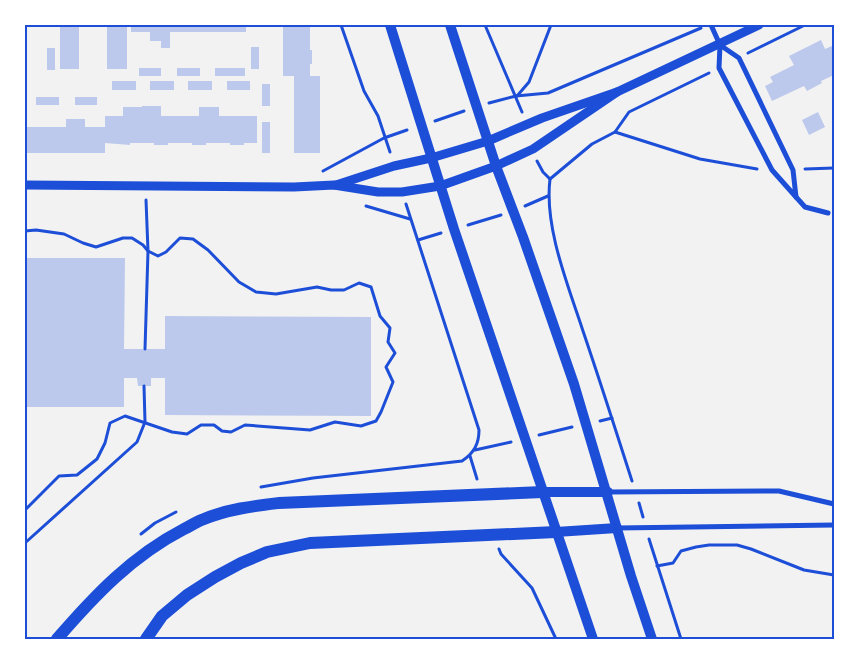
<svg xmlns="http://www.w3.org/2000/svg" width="859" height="664" font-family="'Nunito Sans',sans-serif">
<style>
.building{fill:#bdc9ec}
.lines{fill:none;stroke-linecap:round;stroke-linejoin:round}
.path{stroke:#1d4ed8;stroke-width:3}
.minor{stroke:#1d4ed8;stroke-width:5}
.tertiary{stroke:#1d4ed8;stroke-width:9}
.secondary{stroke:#1d4ed8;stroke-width:10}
.primary{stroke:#1d4ed8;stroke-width:12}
.neatline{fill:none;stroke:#1d4ed8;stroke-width:2}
</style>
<rect width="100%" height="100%" fill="#f2f2f2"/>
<g class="building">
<rect x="60" y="25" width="19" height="44"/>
<rect x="107" y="25" width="20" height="44"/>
<polygon points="131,25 246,25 246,32 170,32 170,48 161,48 161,41 150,41 150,32 131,32"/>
<polygon points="283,25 310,25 310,50 312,50 312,64 310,64 310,76 320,76 320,153 294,153 294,76 283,76"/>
<polygon points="821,40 825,49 834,45 834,75 821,81 822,83 807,91 804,86 772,101 765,86 773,82 770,77 794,65 789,56"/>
<rect x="251" y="47" width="8" height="22"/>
<rect x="47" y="48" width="8" height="22"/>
<rect x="139" y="68" width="22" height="8"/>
<rect x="177" y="68" width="23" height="8"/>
<rect x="215" y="68" width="30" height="8"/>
<rect x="112" y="81" width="24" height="9"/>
<rect x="150" y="81" width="24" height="9"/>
<rect x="188" y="81" width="24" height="9"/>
<rect x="227" y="81" width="23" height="9"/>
<rect x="262" y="84" width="8" height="22"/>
<rect x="36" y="97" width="23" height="8"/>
<rect x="75" y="97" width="22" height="8"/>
<polygon points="142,106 161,106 161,116 199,116 199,107 219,107 219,116 257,116 257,143 244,143 244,145 230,145 230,143 206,143 206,145 192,145 192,143 168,143 168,145 154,145 154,143 130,143 130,145 105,143 105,153 25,153 25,127 66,127 66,119 85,119 85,127 105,127 105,116 123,116 123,107 142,107"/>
<polygon points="818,112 825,127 809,135 802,120"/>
<rect x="262" y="122" width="8" height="31"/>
<polygon points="25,258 125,258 124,349 165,349 165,316 371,317 371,416 165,415 165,378 151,378 151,386 138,386 137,378 124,378 124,407 25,407"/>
</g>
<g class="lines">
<g class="path">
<polyline points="341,25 364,91 378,116 390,152"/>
<polyline points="485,25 522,112"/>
<polyline points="748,53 805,25"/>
<polyline points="517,96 529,82 551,25"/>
<polyline points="489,103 516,96 548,93 701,28"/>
<polyline points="435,121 464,111"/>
<polyline points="615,132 700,159 757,169"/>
<polyline points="537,161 543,172 550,179"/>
<polyline points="805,169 834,168"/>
<polyline points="323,171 384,138 407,130"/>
<path d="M550 179C544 227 568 285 583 331 600 381 616 431 632 481"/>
<polyline points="550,179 592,144 615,132 629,112 709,73"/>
<polyline points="366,206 410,219"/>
<polyline points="525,206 548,196"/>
<polyline points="468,225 501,215"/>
<polyline points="25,231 36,230 64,234 83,243 96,247 123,238 132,238 143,245 148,251 158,256 166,252 180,238 193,239 208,250 239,282 256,292 276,294 317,287 331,290 344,290 359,283 371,287 380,316 390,328 388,342 395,353 386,367 393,382 381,412 376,421 361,426 335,422 310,430 245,425 231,432 222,431 214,425 201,425 187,434 172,432 125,416 110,423 105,443 97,459 77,475 59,476 25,510"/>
<polyline points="418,240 441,233"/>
<polyline points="145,349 148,251 146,200"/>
<polyline points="600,421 612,418"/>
<polyline points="539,435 572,427"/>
<polyline points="475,450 511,442"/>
<polyline points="470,456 477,479"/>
<path d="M261 487 313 478 462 461C474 453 479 444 479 430L406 204"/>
<polyline points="639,503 643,517"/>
<polyline points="141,534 155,523 176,512"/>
<polyline points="649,539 681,639"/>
<polyline points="25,543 137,442 145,422 144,386"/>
<polyline points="499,549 501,554 532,588 556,639"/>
<polyline points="657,566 673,563 681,551 696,547 709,545 737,545 751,549 804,570 834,575"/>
</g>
<g class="minor">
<polyline points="711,25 720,45 719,68 772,170 796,197 793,170 739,58 720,45"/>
<polyline points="796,197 805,207 828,213"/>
<polyline points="608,492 779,491 834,504"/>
<polyline points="617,528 834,525"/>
</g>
<g class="tertiary">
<polyline points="25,185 294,187 334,185 378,192 402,192 440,186 496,166 533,149 617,92"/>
<polyline points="336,185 394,166 431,158 488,141 542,118 617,92 759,25"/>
</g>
<g class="secondary">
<polyline points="390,25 454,229 593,639"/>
<polyline points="450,25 496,166 523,237 574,384 631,576 652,639"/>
<polyline points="543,492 608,492"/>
<polyline points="556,532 617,528"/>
</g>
<g class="primary">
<path d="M57 639C95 595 132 556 184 529 191 526 197 521 204 519 228 509 254 506 279 503L543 492"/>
<polyline points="146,639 162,616 187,595 215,577 241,563 267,552 310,543 556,532"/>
</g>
</g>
<rect width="859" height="664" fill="none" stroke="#ffffff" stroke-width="52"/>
<rect x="26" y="26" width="807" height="612" class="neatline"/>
</svg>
